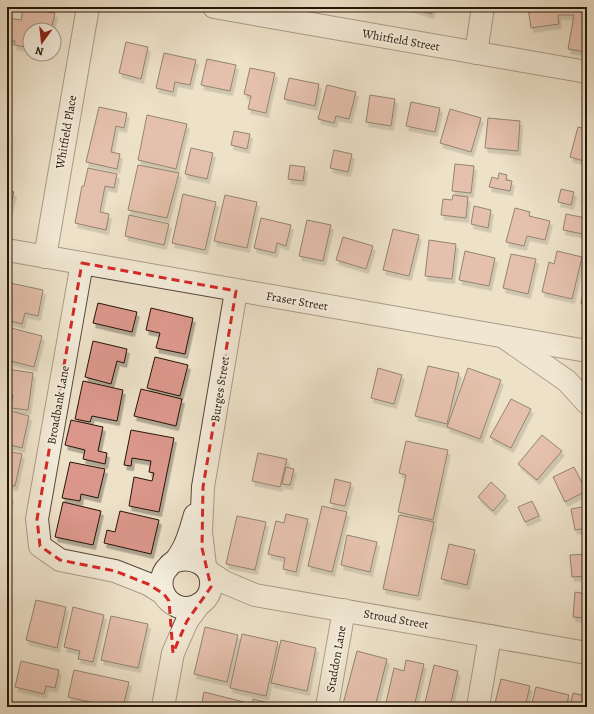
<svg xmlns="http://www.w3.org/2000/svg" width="594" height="714" font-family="Alegreya,serif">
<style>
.building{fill:#db978b;stroke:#251409;filter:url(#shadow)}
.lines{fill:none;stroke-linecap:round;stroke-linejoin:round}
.minor-casing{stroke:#574739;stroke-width:24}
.minor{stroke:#f3ecdb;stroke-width:22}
.marked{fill:none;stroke:#d62828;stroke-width:3;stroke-dasharray:8 5;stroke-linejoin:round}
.labels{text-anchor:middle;stroke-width:4;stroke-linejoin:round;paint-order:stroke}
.street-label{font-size:12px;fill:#251409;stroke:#f3ecdb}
</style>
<defs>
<filter id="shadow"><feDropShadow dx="2.5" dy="4.5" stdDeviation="0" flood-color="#0004"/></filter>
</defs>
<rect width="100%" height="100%" fill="#ede1c8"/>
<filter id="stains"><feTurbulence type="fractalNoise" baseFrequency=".005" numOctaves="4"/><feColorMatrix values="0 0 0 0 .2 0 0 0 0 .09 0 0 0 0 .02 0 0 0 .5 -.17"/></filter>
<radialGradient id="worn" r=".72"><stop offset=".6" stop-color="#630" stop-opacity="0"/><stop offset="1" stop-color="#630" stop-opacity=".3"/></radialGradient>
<g class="building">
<polygon points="409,7 433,7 431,14"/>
<polygon points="528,7 587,7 585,52 568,49 574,15 558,15 559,24 531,28"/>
<polygon points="23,8 55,13 51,30 30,30 30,48 14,45 15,41 7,40 7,18 21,20"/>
<polygon points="126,42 148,47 141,79 119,73"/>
<polygon points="164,53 196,60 190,85 175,82 173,92 156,88"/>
<polygon points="207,59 236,65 230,91 201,85"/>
<polygon points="250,68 275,73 266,113 248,109 251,96 244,94"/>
<polygon points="289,78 319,84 315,106 284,99"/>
<polygon points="327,85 356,92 349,119 336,116 334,123 318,119"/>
<polygon points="370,95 395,99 391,126 366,122"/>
<polygon points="411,102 440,108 435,132 406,126"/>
<polygon points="99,107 127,113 124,128 116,126 111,152 120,154 117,169 86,162"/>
<polygon points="450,109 481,118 471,152 440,143"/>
<polygon points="147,115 187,124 176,169 138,160"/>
<polygon points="488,118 520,121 518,151 485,148"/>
<polygon points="578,127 587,129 587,162 570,157"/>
<polygon points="234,131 250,134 247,149 231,145"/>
<polygon points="191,148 213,153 207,179 185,174"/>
<polygon points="334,150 352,154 348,172 330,168"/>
<polygon points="455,164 474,166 471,193 452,191"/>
<polygon points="138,165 179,173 167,218 128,210"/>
<polygon points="290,165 305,167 303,181 288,179"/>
<polygon points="88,168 117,174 114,188 105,186 100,212 109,214 106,230 75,223 82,186 84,186"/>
<polygon points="499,173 507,175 506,180 512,181 510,191 489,187 492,177 498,179"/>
<polygon points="561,189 574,192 571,205 558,202"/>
<polygon points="7,190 14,192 7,220"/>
<polygon points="183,194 216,202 205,250 172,243"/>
<polygon points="225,195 257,202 247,248 214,241"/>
<polygon points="453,195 468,197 466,218 441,215 443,199 452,200"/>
<polygon points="474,206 491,210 488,228 471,224"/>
<polygon points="515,208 530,212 529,216 550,221 545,240 527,236 524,246 506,242"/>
<polygon points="566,214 586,218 583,234 563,230"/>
<polygon points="129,215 169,224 164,245 125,236"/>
<polygon points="261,218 291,225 286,246 277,243 275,253 254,248"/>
<polygon points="307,220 331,225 323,261 299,256"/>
<polygon points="393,229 419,235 409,276 383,270"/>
<polygon points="343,237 373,246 366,269 336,260"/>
<polygon points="429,240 456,244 452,279 425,276"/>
<polygon points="465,251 495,258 489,286 459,280"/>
<polygon points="557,251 582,257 572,299 542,292 549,262 554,264"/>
<polygon points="511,254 536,259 528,294 503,288"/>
<polygon points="585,282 587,282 587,305 581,304"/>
<polygon points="10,283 43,290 38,316 25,313 22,324 7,320 7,297"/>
<polygon points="98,303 137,312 132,332 93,323"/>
<polygon points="151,308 193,318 185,354 156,348 160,333 146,330"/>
<polygon points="7,327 42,336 34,367 7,360"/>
<polygon points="93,341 127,349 124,363 117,361 111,384 85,377"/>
<polygon points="155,357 188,365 180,396 147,388"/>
<polygon points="428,366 459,373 447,424 415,416"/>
<polygon points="378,368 402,375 394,404 371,398"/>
<polygon points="468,368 501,380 480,439 447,427"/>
<polygon points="7,369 33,373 28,410 11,408 13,395 7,394"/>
<polygon points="83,381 123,390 117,421 92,416 90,422 75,419"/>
<polygon points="141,389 182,399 176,426 134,416"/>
<polygon points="511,399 531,409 511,448 490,437"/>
<polygon points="7,410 29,416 22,448 7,444"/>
<polygon points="71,420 103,427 98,451 107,453 105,464 83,459 85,450 65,445"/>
<polygon points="131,430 174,438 159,512 129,506 134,477 152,481 154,473 149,472 151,461 132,458 131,466 124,465"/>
<polygon points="542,435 562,451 537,480 518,464"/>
<polygon points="406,441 448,450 433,520 398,512 406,475 399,473"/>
<polygon points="7,451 22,454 15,486 7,485"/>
<polygon points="258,453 287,459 280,487 252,481"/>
<polygon points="70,462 105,469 98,498 81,494 80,501 62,498"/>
<polygon points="286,467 294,469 290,485 282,484"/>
<polygon points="574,467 586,491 565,502 553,477"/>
<polygon points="335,479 351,483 345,506 330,503"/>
<polygon points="491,482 506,496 493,511 478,497"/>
<polygon points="7,495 11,496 7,514"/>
<polygon points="532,501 539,516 525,522 518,507"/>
<polygon points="63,502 101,511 93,545 55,537"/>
<polygon points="322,506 347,512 332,572 308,566"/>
<polygon points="587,506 587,528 575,530 571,509"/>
<polygon points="120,511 159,520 151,554 104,543 107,530 115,532"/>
<polygon points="286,514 308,519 296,572 283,569 285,558 268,554 276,521 284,523"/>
<polygon points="399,515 434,522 418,596 383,589"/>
<polygon points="237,516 266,522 255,570 226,564"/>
<polygon points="347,535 377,542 370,572 341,565"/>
<polygon points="449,544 475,550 467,585 441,579"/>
<polygon points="587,554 587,576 572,577 570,555"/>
<polygon points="575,592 587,594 587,618 573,617"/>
<polygon points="36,600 66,607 57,648 26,640"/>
<polygon points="73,607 104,615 93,662 78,659 80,651 64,647"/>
<polygon points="111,616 148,624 138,668 101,660"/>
<polygon points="205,627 238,635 227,682 194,674"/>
<polygon points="242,634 278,642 266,696 230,688"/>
<polygon points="281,640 316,648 307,691 271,683"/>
<polygon points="357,651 387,659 375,707 355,707 343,704"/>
<polygon points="406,660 424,664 414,707 385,707 394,668 404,671"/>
<polygon points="21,661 59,670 55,688 46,686 44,694 15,687"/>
<polygon points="434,665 458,671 450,707 424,707"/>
<polygon points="74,670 129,682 123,707 112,707 68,697"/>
<polygon points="501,679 530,686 525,707 494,707"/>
<polygon points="536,687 569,695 566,707 531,707"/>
<polygon points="204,692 244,702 243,707 201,707"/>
<polygon points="573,693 586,696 585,701 587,702 587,707 570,707"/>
<polygon points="253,699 285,707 251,707"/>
<polygon points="14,703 31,707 13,707"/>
</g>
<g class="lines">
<defs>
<g id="minor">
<polyline points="214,7 587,72"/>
<polyline points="476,53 483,7"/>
<polyline points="7,250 587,351"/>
<polyline points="45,257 88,7"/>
<polyline points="82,263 37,519 40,546 60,560 115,571 148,584 164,594"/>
<polyline points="508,340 567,381 587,403"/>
<path d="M176 561C193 556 213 565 211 586 209 606 184 615 169 601 159 592 159 575 169 566 171 563 174 562 176 560 179 556 182 551 184 547 189 537 192 525 195 515"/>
<polyline points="205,566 201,532 203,487 236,291"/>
<polyline points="209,572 224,582 255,595 587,653"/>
<polyline points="163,707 173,653 187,621 198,606"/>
<polyline points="327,707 344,610"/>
<polyline points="478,707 490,636"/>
</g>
</defs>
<use href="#minor" class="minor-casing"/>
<use href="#minor" class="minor"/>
</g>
<path d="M0 0H594V714H0ZM82 263 236 291 203 487 202 548 211 587 187 621 173 653 169 601 164 594 148 584 115 571 60 560 40 546 37 519Z" fill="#ede1c8" fill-opacity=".55" fill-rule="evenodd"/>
<path class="marked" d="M82 263 236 291 203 487 202 548 211 587 187 621 173 653 169 601 164 594 148 584 115 571 60 560 40 546 37 519Z"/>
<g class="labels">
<g class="street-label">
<text transform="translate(401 40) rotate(10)" y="4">Whitfield Street</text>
<text transform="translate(66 132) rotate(-80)" y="4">Whitfield Place</text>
<text transform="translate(297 301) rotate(10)" y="4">Fraser Street</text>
<text transform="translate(220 389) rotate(-81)" y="4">Burges Street</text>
<text transform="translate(58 405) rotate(-80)" y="4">Broadbank Lane</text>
<text transform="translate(396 619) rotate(10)" y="4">Stroud Street</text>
<text transform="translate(336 659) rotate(-80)" y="4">Staddon Lane</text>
</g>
</g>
<rect width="594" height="714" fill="none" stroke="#ede1c8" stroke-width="24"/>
<rect x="8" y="8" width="578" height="698" fill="none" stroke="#251409" stroke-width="2"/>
<rect x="12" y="12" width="570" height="690" fill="none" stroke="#251409"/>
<g transform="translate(42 42) rotate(195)"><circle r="19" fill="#f3ecdb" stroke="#a19687"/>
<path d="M0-3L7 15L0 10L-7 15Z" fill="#8f2418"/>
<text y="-6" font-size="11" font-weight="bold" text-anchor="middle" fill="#251409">N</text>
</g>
<rect width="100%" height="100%" filter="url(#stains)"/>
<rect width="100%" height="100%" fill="url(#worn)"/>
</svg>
